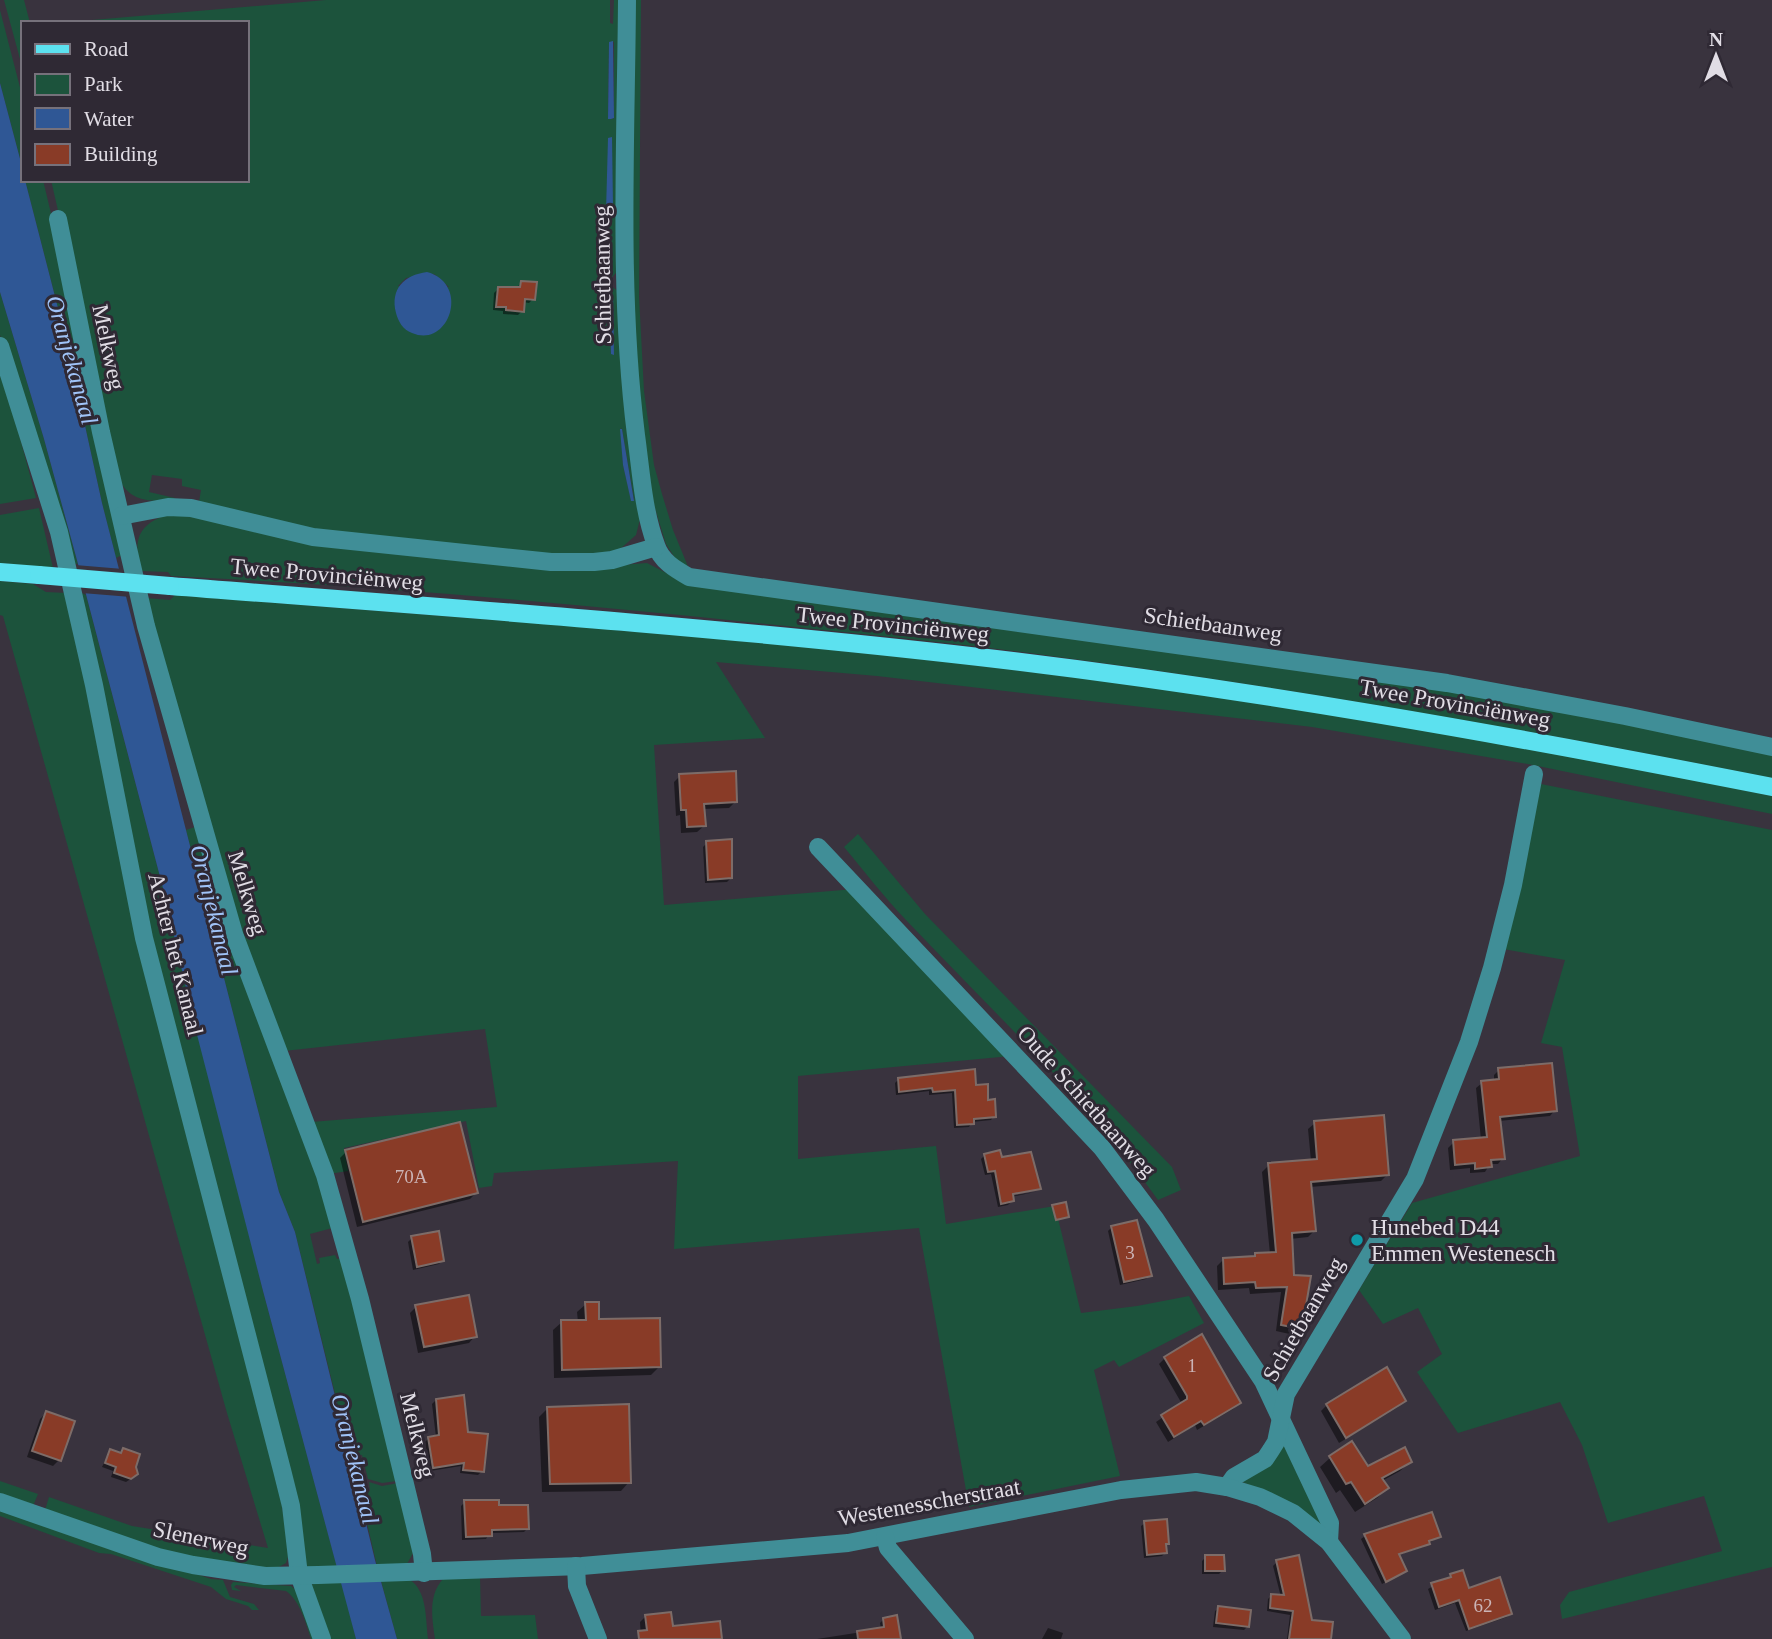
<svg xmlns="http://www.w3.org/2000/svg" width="1772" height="1639" font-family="'Times New Roman',serif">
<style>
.green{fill:#1c533c;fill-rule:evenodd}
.water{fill:#2f5795}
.pier{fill:#39333e}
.shadow{fill:#0007}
.building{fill:#893b27;stroke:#7d6c68;stroke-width:2}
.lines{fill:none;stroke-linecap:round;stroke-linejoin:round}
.minor{stroke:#408e97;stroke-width:18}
.major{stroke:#5ce1ef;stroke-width:18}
.major-bridge{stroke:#5ce1ef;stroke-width:18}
.culture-dot{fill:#0f9aa8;stroke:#2f2934;stroke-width:2.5}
.labels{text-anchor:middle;stroke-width:6;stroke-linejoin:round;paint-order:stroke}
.number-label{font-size:19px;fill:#cbb4b6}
.street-label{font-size:23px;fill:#e1dde5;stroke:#2f2934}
.poi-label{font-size:23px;fill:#e1dde5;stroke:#2f2934;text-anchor:start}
.water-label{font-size:24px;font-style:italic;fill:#a0c3f8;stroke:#2f2934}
</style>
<rect width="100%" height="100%" fill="#39333e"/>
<g class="green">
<polygon points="4,0 24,0 30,23 23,23 23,70"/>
<path d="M326 0H610V23L613 24 614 0H624L621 268 612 277 599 276V284L611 286 622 294 640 519 636 535 619 550 576 557 338 535 199 502 201 490 182 486V479L152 475 149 492 175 498 174 501C152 501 132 503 120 481L51 180H247V23H57ZM609 42H614V118L611 119 608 118ZM434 274 449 287 398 286 406 278ZM609 294 613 295 614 355 611 353ZM621 428 622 429 634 500H631L623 465Z"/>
<polygon points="630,0 641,0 639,296 644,391 654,465 662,494 673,530 689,569 677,561 666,544 645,476 628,251"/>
<polygon points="0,10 23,99 23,170 0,83"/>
<polygon points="25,180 43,180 60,251 122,555 116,558 102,503 66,339"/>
<polygon points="0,292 44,439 78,564 72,563 0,335"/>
<polygon points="0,363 36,498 0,504"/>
<polygon points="39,508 53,568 0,563 0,515"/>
<path d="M169 514 596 567 647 563 676 578 1436 688 1772 751V778C1530 730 1288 687 1044 655 958 643 872 635 786 626 581 604 377 586 171 576L168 572 140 571C134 540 136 525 169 514Z"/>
<polygon points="0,581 33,584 46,592 67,593 276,1465 289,1554 286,1563 277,1568 260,1568 187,1557 140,1544 45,1510 49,1497 132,1526 268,1548 227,1413 3,616 0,615"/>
<polygon points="80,592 86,595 164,892 263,1291 337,1567 310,1568 306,1566 153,955"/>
<path d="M175 595C452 617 730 636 1005 669 1262 700 1519 743 1772 796V814L1528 764 1312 727 877 676 716 662 765 738 654 745 664 905 855 889 1011 1056 798 1076V1159L936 1146 946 1224 1055 1206 1081 1313 1137 1306 1189 1296 1204 1323 1119 1367 1114 1360 1094 1370 1120 1476 969 1507 919 1228 674 1249 678 1161 494 1173 492 1186 479 1188 466 1121 344 1148 348 1171 329 1174 311 1122 497 1107 485 1029 284 1051 247 960 146 598 170 600Z"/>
<polygon points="1541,784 1772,830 1772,1567 1562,1619 1560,1605 1569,1592 1722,1551 1704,1496 1608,1523 1582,1445 1560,1402 1458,1433 1417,1372 1442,1354 1418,1308 1383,1324 1359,1290 1412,1203 1580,1156 1562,1047 1541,1043 1565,960 1503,949"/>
<polygon points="198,826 336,1227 310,1234 317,1264 320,1263 319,1258 335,1255 337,1259 345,1257 397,1481 382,1483 368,1479 362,1455 351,1458 295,1232 279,1192 186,830"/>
<path d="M858 834 925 914 1172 1167 1181 1190 1158 1200C1085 1097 992 1011 906 920 884 897 864 871 844 847Z"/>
<polygon points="1283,1443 1322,1526 1255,1487 1242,1482"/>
<polygon points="0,1481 38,1494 33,1506 0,1495"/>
<polygon points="369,1482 382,1486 398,1483 413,1553 407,1564 377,1566 360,1493 370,1491"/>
<polygon points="0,1507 211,1579 223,1580 230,1597 254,1604 259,1610 252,1610 248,1606 226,1599 211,1587 111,1554 99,1553 0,1516"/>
<path d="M405 1577C428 1587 425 1617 428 1639H397L381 1581Z"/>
<path d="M480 1577 481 1616 535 1615 538 1639H435C432 1619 428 1595 443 1579Z"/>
<polygon points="315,1581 342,1582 356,1639 327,1639 311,1586"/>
<path d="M233 1582 291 1586 297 1591 317 1639H311C306 1623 300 1601 286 1591L236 1585 234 1587 241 1591 232 1590 231 1585Z"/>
</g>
<g class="water">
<polygon points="613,41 614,118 611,119 608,119 609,42"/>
<polygon points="0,83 23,170 23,180 25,180 66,339 102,503 279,1192 295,1232 375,1560 397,1639 356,1639 263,1291 194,1023 164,892 78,564 44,439 0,292"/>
<polygon points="612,137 613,207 610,214 606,212 608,138"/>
<path d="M427 272C471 284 449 349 412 333 403 330 398 321 396 313 390 289 404 275 427 272Z"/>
<polygon points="609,294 613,294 614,355 611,354"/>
<polygon points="620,429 622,429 634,501 631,501 623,465"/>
</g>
<polygon class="pier" points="75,565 123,569 131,597 82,593"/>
<g class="shadow">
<polygon points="521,282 533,299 529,303 523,302 522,311 518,315 503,314 503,311 493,310 494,293 498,289 517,288"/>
<polygon points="680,776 736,801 729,808 703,809 704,826 697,832 681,833 680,815 676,816 674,782"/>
<polygon points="707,843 731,878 727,882 705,883 703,847"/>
<polygon points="1499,1070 1555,1110 1550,1116 1499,1121 1503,1158 1498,1164 1490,1164 1485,1172 1470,1173 1470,1168 1450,1170 1448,1148 1454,1142 1481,1140 1476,1088 1482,1083 1494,1082 1494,1075"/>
<polygon points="899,1079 975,1087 994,1116 991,1120 972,1122 969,1127 954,1128 952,1093 929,1095 929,1091 896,1095 895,1083"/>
<polygon points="1315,1123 1387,1175 1381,1181 1310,1187 1314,1231 1308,1237 1290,1239 1292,1277 1300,1328 1294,1335 1276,1331 1281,1292 1250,1294 1249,1288 1218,1290 1217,1266 1223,1260 1252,1258 1255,1255 1270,1254 1262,1172 1269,1165 1311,1161 1308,1129"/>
<polygon points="346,1152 476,1193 470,1199 357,1227 340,1158"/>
<polygon points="985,1155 1000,1159 1039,1188 1004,1194 1004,1197 1035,1192 1011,1197 1012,1201 1008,1205 998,1207 991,1174 985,1175 981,1159"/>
<polygon points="1112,1227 1150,1275 1146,1279 1120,1285 1108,1231"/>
<polygon points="412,1238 442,1260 439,1264 413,1270 408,1242"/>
<polygon points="586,1304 597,1321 659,1367 651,1375 554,1378 553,1330 562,1322 578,1322 577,1312"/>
<polygon points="416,1307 475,1336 469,1343 418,1353 410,1313"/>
<polygon points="1165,1358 1239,1403 1233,1409 1197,1430 1195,1425 1168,1442 1156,1422 1182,1404 1159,1364"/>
<polygon points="436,1400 466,1433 482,1471 478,1475 460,1473 461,1466 430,1471 425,1442 429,1438 436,1437 432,1404"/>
<polygon points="1404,1401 1398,1407 1339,1443 1321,1411 1327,1405"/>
<polygon points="548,1408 629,1482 621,1491 542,1492 539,1417"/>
<polygon points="46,1413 59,1460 53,1466 27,1457 40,1419"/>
<polygon points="1352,1443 1367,1468 1410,1461 1400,1471 1382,1481 1387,1488 1377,1498 1355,1512 1340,1490 1336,1493 1320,1467 1330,1458"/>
<polygon points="123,1450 132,1478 126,1482 111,1477 113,1471 102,1467 110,1451 119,1454"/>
<polygon points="465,1502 498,1507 528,1528 524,1532 490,1533 486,1539 462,1540 461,1506"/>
<polygon points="1431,1515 1439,1536 1424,1547 1398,1555 1405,1571 1382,1584 1361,1539 1365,1536"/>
<polygon points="1145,1523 1167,1543 1165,1546 1166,1552 1162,1556 1144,1558 1141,1526"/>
<polygon points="1206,1557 1223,1570 1219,1574 1202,1574 1202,1561"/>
<polygon points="1277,1562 1311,1621 1329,1639 1287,1639 1290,1615 1267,1611 1268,1599 1272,1595 1281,1597 1273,1566"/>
<polygon points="1451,1576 1468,1590 1510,1613 1507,1617 1466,1631 1455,1603 1435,1610 1428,1589"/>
<polygon points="1219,1608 1248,1626 1244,1630 1213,1627 1215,1611"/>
<polygon points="645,1617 672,1628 721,1639 641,1639 640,1622"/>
<polygon points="884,1619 899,1639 817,1639 881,1629 880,1623"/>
<polygon points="1048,1628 1063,1633 1061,1639 1042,1639"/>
</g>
<g class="building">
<polygon points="521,281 537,282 535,300 525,299 524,312 506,310 506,307 496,307 498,287 520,287"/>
<polygon points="736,771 737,802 704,804 706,826 687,827 686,810 681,810 679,774"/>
<polygon points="732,839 732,878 708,880 706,841"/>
<polygon points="1552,1063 1557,1111 1500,1117 1505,1159 1491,1160 1492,1167 1475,1169 1475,1163 1455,1165 1453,1140 1487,1137 1481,1081 1499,1079 1498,1068"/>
<polygon points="975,1069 976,1085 988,1084 988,1100 995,1099 996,1117 974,1119 974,1124 957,1125 955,1090 933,1092 932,1088 899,1092 898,1078"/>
<polygon points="1384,1115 1389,1175 1311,1182 1316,1231 1292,1233 1294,1275 1311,1276 1302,1329 1281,1325 1287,1287 1256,1288 1255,1282 1224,1284 1223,1258 1255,1256 1255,1253 1276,1252 1268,1163 1317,1159 1314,1121"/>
<polygon points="460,1122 478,1193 363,1222 345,1150"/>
<polygon points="1000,1150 1002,1157 1031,1152 1041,1189 1013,1194 1014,1201 1001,1204 995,1171 988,1172 984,1154"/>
<polygon points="1066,1202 1069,1217 1056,1220 1052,1205"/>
<polygon points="1137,1220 1152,1276 1124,1282 1111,1226"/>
<polygon points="439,1231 444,1261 417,1267 411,1236"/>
<polygon points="469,1295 477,1337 424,1347 415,1305"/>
<polygon points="585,1302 599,1302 599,1319 660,1318 661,1367 562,1370 561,1320 586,1320"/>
<polygon points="1202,1334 1241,1403 1204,1425 1201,1421 1174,1437 1161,1415 1187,1399 1187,1396 1164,1357"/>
<polygon points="1387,1367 1406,1401 1346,1438 1326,1404"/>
<polygon points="464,1395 468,1432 488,1434 484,1472 463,1470 464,1463 433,1468 428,1437 439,1435 436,1399"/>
<polygon points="629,1404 631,1483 550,1484 547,1407"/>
<polygon points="46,1411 75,1421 61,1461 32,1451"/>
<polygon points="1352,1441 1368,1466 1405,1447 1412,1462 1382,1478 1389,1488 1365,1504 1351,1482 1346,1484 1329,1456"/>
<polygon points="123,1448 140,1454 136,1467 138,1474 131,1479 114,1473 116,1467 105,1463 110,1449 121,1453"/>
<polygon points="464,1500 499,1500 499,1505 528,1505 529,1529 492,1530 492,1536 466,1537"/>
<polygon points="1432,1512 1441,1537 1429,1541 1430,1544 1399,1554 1407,1571 1386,1582 1364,1534"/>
<polygon points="1167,1519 1169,1544 1166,1544 1167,1553 1147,1555 1144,1521"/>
<polygon points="1205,1555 1224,1555 1225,1571 1205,1571"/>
<polygon points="1299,1555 1312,1620 1333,1622 1331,1639 1289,1639 1293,1611 1270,1608 1271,1594 1284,1595 1276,1560"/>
<polygon points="1463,1570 1469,1588 1500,1577 1512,1614 1469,1629 1459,1600 1439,1607 1431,1583 1451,1577 1450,1574"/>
<polygon points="1218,1606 1251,1610 1249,1627 1216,1623"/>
<polygon points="671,1612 673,1626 720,1621 722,1639 639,1639 638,1631 647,1630 645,1615"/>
<polygon points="897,1615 901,1639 858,1639 857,1631 884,1627 883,1618"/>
</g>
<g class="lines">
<g class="minor">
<path d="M627 0C626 145 618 291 636 435 641 471 643 510 656 545 661 561 675 569 689 577L1447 683 1625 716 1772 747"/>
<polyline points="58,219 101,432 146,626 234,934 325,1175 360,1299 422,1554 424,1573"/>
<polyline points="0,346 59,532 94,685 144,938 282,1470 291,1506 299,1575 322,1639"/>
<polyline points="121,516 168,507 191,508 313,537 551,562 594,562 612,560 656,547"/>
<polyline points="818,847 1102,1148 1156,1220 1263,1381 1330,1523 1329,1542"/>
<polyline points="1227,1487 1234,1477 1265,1459 1271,1450 1276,1442 1286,1394 1415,1179 1469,1042 1492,968 1513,885 1534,774"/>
<polyline points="0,1502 158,1557 193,1565 265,1576 318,1575 582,1566 848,1543 1121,1490 1196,1482 1227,1487 1260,1497 1293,1513 1329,1542 1402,1639"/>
<polyline points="885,1537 888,1548 965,1639"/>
<polyline points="576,1566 577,1586 598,1639"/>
</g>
<g class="major">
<polyline points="0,572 39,575"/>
<path d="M170 586C439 607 710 626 979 657 1245 688 1509 735 1772 787"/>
</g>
<polyline class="major-bridge" points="39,575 170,586"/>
</g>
<circle class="culture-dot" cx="1357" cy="1240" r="7"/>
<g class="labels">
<g class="number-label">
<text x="411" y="1183">70A</text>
<text x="1130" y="1259">3</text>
<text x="1192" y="1372">1</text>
<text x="1483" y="1612">62</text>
</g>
<g class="street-label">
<text transform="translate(602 275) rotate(-91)" y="8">Schietbaanweg</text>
<text transform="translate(109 347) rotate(78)" y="8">Melkweg</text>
<text transform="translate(327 574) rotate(5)" y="8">Twee Provinciënweg</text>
<text transform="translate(893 624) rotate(6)" y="8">Twee Provinciënweg</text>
<text transform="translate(1213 624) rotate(8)" y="8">Schietbaanweg</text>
<text transform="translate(1455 703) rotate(10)" y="8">Twee Provinciënweg</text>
<text transform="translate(248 893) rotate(73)" y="8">Melkweg</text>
<text transform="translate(176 954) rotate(76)" y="8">Achter het Kanaal</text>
<text transform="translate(1087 1101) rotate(48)" y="8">Oude Schietbaanweg</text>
<text transform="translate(1303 1319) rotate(-60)" y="8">Schietbaanweg</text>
<text transform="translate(418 1435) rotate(76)" y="8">Melkweg</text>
<text transform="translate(929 1502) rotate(-10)" y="8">Westenesscherstraat</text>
<text transform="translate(201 1538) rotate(12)" y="8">Slenerweg</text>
</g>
<g class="poi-label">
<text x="1371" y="1235">Hunebed D44<tspan x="1371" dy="26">Emmen Westenesch</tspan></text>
</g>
<g class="water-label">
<text transform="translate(72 360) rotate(74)" y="8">Oranjekanaal</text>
<text transform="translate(214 910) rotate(76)" y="8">Oranjekanaal</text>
<text transform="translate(355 1459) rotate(76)" y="8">Oranjekanaal</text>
</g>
</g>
<rect x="21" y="21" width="228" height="161" fill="#2f2934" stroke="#76717b" stroke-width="2"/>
<rect x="35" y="44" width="35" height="10" fill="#5ce1ef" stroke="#76717b" stroke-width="2"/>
<text x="84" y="56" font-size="21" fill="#e1dde5">Road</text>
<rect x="35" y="74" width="35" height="21" fill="#1c533c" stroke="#76717b" stroke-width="2"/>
<text x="84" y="91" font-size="21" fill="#e1dde5">Park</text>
<rect x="35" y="108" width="35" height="21" fill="#2f5795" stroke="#76717b" stroke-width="2"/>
<text x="84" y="126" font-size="21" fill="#e1dde5">Water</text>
<rect x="35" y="144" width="35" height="21" fill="#893b27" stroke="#76717b" stroke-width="2"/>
<text x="84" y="161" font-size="21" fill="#e1dde5">Building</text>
<g transform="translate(1716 56)" stroke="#2f2934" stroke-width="5" paint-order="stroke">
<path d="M0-5L12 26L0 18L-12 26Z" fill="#e1dde5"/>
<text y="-10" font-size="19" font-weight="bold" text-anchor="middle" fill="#e1dde5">N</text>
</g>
</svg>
